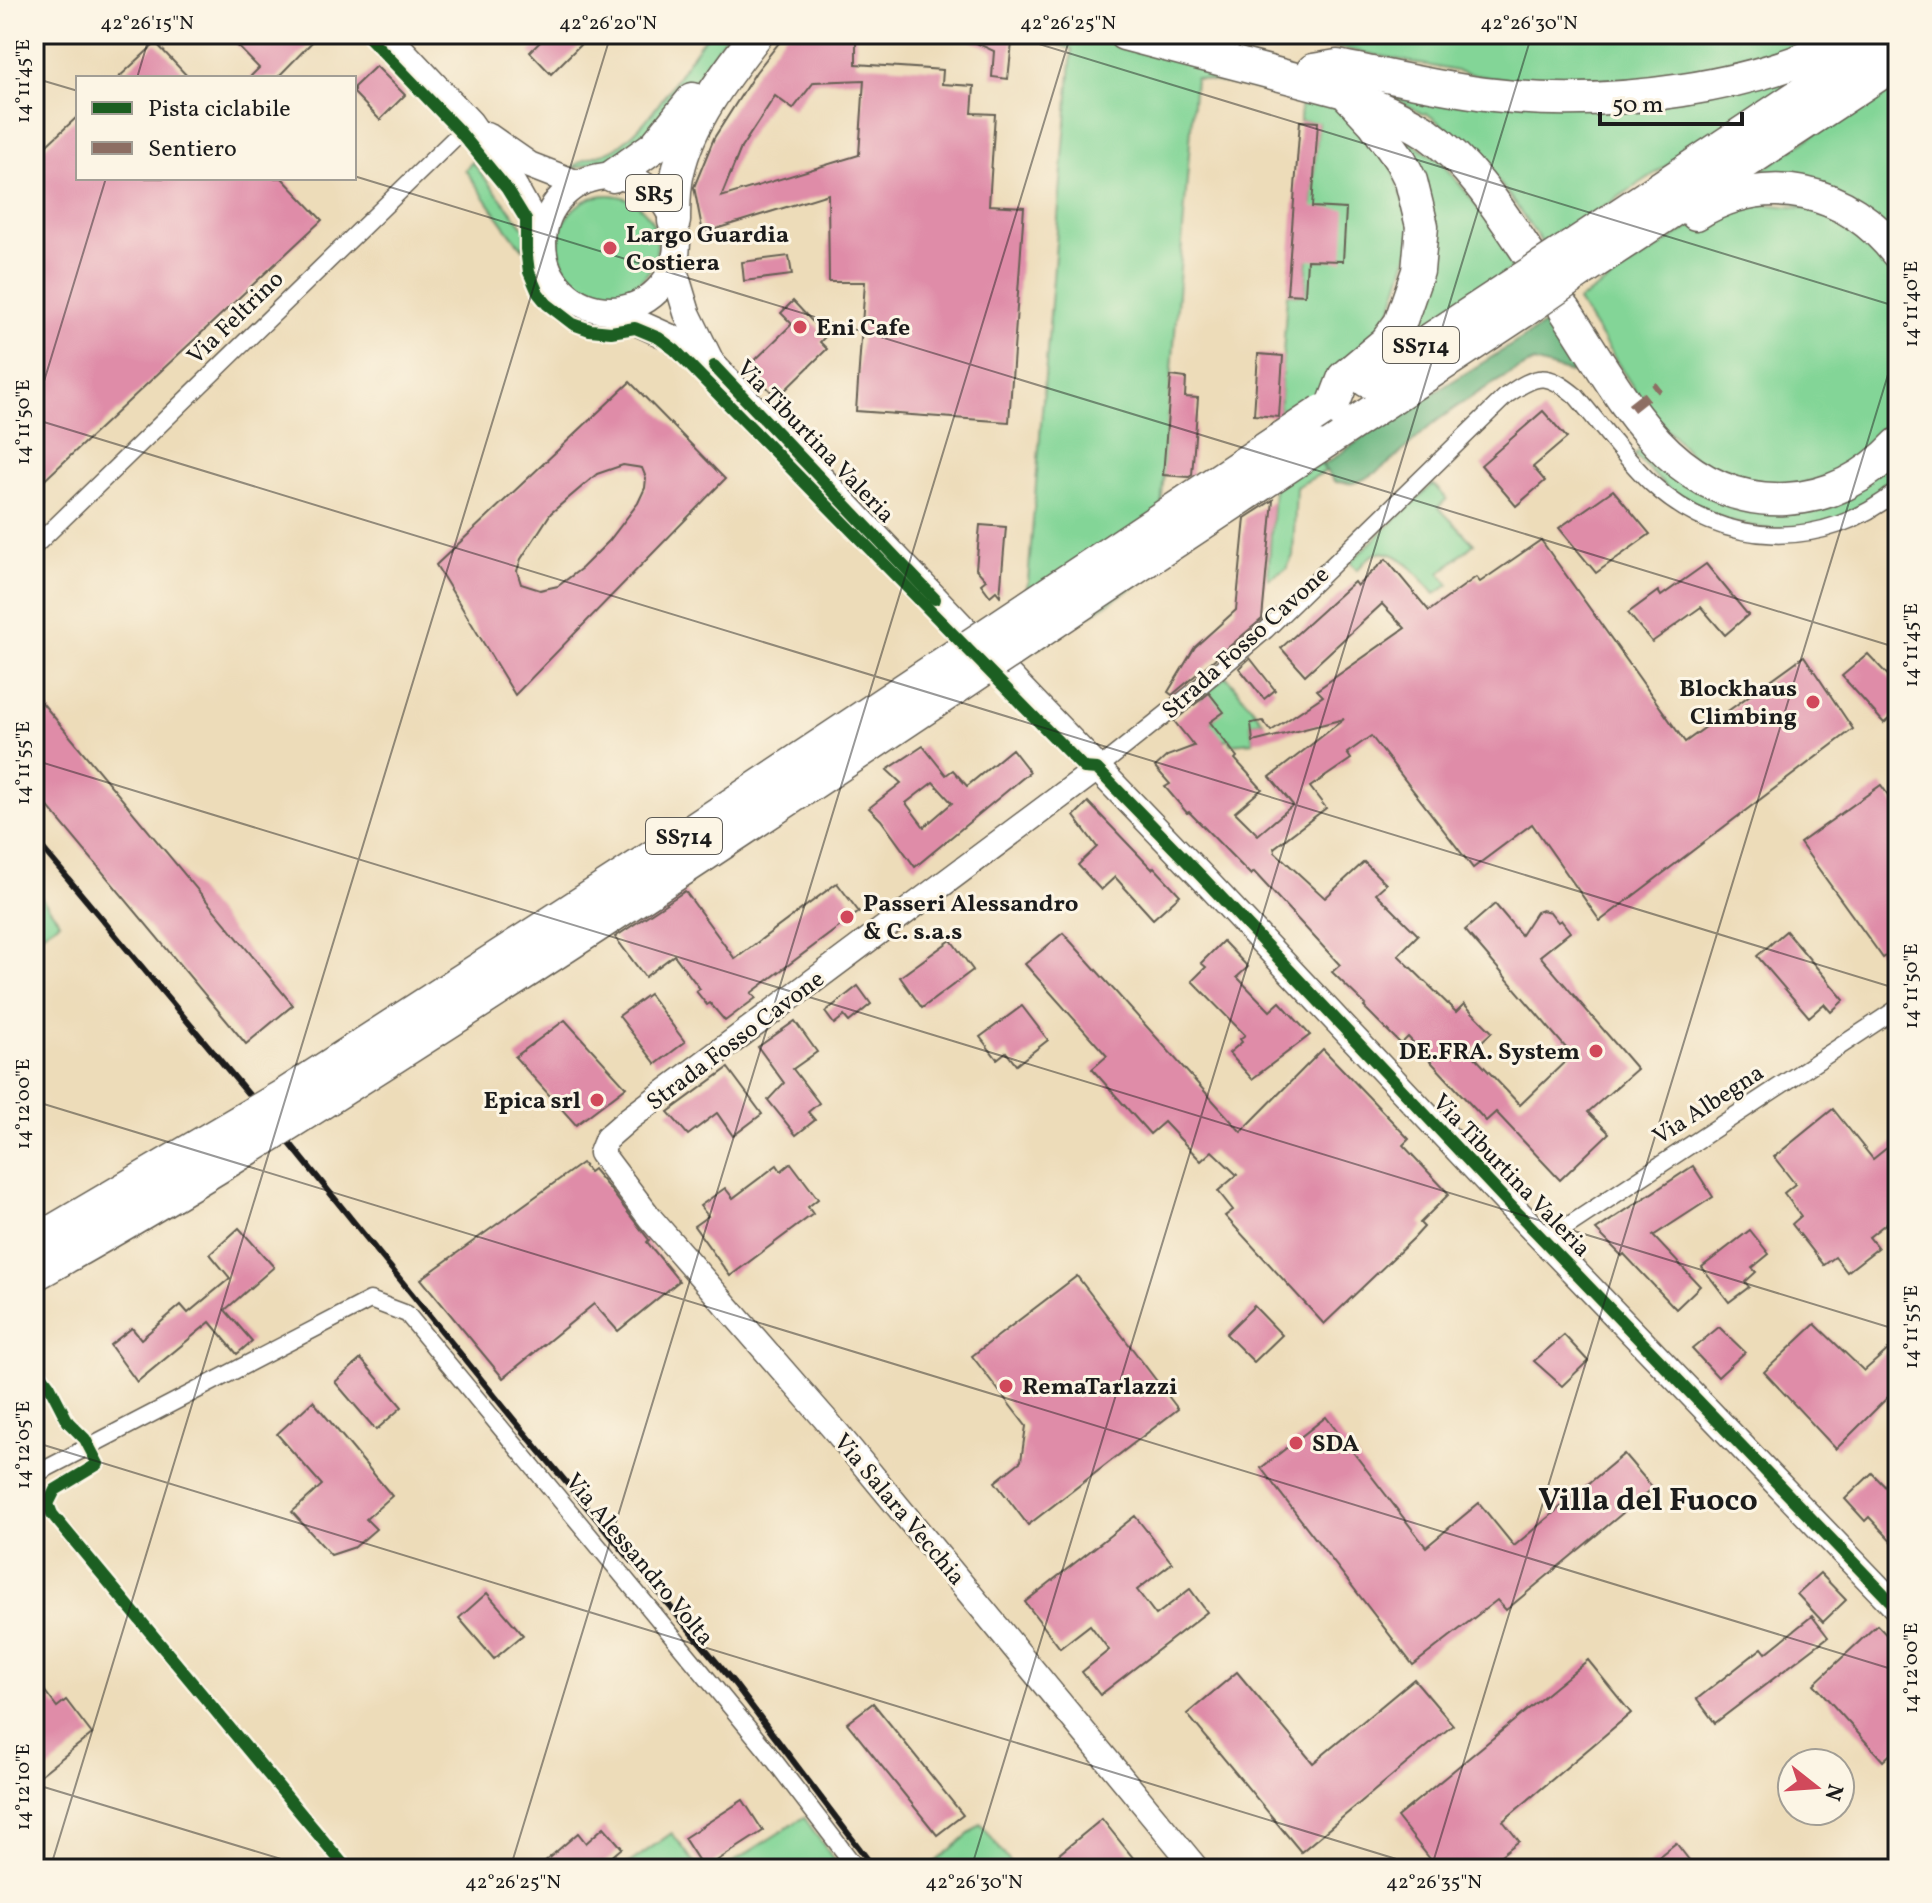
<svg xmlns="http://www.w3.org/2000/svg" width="1932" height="1903" font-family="Vollkorn,serif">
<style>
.green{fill:#83d597;stroke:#50785a;stroke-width:2}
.forest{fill:#6ab680;stroke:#43694e;stroke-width:2}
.building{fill:#df8ca8;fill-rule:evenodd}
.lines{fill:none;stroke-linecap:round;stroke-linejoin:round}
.street-casing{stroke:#655f53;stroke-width:19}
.secondary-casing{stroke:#655f53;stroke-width:27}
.primary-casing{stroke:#655f53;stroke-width:29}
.highway-casing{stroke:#655f53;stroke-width:35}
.street{stroke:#fff;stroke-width:16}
.secondary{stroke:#fff;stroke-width:24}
.primary{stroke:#fff;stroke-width:26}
.highway{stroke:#fff;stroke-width:32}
.rail{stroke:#1c1c1c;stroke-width:6}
.highway-bridge-casing{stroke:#655f53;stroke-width:35;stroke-linecap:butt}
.highway-bridge{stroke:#fff;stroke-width:32}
.quiet{stroke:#8d6e63;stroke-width:10;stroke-dasharray:20 10;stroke-linecap:butt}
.cycleway-casing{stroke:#fcf5e5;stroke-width:17}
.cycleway{stroke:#1b5e20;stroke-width:12}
.ticks{fill:none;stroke:#1c1c1c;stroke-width:2;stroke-opacity:0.45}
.poi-dot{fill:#d1495b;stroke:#fcf5e5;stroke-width:3}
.labels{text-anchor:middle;stroke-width:6;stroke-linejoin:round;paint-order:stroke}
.shield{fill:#fcf5e5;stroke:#5f5d58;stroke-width:2}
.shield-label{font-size:22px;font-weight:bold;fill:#1c1c1c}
.poi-label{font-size:24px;font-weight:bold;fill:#1c1c1c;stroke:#fcf5e5;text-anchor:start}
.street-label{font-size:24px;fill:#1c1c1c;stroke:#fcf5e5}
.district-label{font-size:32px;font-weight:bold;fill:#1c1c1c;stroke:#fcf5e5}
.neatline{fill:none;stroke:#1c1c1c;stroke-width:3}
.ticks-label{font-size:20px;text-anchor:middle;fill:#1c1c1c}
</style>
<rect width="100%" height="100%" fill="#fcf5e5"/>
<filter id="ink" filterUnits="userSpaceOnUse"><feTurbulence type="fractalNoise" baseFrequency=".0125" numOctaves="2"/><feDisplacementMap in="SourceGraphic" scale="16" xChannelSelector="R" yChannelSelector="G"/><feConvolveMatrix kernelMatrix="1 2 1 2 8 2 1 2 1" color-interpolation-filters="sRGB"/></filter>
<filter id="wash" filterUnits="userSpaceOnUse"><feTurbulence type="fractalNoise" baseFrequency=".006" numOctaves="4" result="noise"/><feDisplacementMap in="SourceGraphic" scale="32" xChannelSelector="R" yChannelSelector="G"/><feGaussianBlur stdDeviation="1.8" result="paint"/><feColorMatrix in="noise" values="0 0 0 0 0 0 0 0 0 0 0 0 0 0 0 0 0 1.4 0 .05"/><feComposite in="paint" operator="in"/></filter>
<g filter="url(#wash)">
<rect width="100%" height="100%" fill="#eddcb9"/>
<g class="green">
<path d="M708 34H727L676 108 621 161 596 162 572 169C583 155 603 157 617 147 658 118 677 71 708 34Z"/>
<polygon points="1023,34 1088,34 1316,96 1356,121 1392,164 1414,235 1383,336 1322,387 1322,466 1326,471 1296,487 1293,556 1286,569 1268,579 1287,294 1305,295 1318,123 1300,121 1301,97 1195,78 1156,573 1011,665 1028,581 1072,49"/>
<polygon points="1270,34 1828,34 1748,62 1661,80 1602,85 1491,78"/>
<path d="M1807 74 1544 246C1507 192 1482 151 1426 113L1423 114 1384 92 1386 85 1417 93Z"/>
<polygon points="1898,78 1898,239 1740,185"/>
<polygon points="1398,133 1441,162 1468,194 1518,264 1404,343 1429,266"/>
<path d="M472 162 526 230 523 249C501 224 485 196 465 170Z"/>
<circle cx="608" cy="244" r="49"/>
<polygon points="1745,202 1832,211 1898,266 1898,420 1884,438 1864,455 1831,475 1800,485 1750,482 1694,459 1641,400 1578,301 1696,223"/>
<polygon points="1647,446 1736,504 1898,458 1898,483 1892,490 1826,525 1772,530 1727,521 1670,491 1634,455"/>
<path d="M1433 484 1447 499 1438 507 1474 544 1440 573 1449 585 1435 594C1421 579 1396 541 1371 556 1366 560 1361 566 1357 570L1350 562Z"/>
<polygon points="1226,676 1263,721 1251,723 1253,742 1231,744 1230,739 1196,743 1195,735 1215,718 1200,698"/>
<polygon points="34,888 60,922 34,939"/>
<polygon points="804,1817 834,1860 822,1869 722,1869"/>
<polygon points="981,1824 1015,1869 927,1869"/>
<polygon points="672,1833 699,1869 621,1869"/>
</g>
<path class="forest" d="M1549 322 1579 367 1570 373 1534 362C1500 378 1468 398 1438 420 1415 437 1382 477 1353 483 1348 484 1340 482 1335 482L1322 466 1383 424Z"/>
<g id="blocks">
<g class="building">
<polygon points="226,34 320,34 277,78 249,78 259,68"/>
<polygon points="548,34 570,34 580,45 551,74 530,52"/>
<path d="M786 34H856V64L943 70 942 84 974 86 972 113 995 114 989 205 1024 207 1009 422 856 411 865 282H829L828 194 703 233 694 187 714 138 756 72ZM864 80 859 155 721 197 741 148 775 96 793 109 814 82Z"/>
<polygon points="957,34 1013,34 1008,79 992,77 994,51"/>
<polygon points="156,43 189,78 118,78"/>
<polygon points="376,66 405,95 380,120 354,93 354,87"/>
<polygon points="78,116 78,178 282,178 322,220 34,490 34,157"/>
<polygon points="1300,121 1318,122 1312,207 1346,209 1343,261 1307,260 1305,295 1287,294"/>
<polygon points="789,256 792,275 744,281 742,262"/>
<polygon points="793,301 826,336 820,342 827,349 777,398 748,367 792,324 781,313"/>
<polygon points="1258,354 1283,356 1279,417 1254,415"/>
<polygon points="1171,376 1186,378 1185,397 1198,398 1192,475 1189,477 1163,475"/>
<path d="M630 382 725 479 515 695 436 565ZM623 465 642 468 646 478 645 488 638 503 609 541 582 568 558 586 540 590 521 584 517 571 521 559 551 513 597 474Z"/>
<polygon points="1543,411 1567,438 1533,467 1545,481 1516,506 1481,465"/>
<polygon points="1613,490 1650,534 1596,573 1559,528"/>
<polygon points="1273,500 1262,619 1172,695 1168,692 1195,647 1236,610 1245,518"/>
<polygon points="980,525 1006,527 1000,596 996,591 990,596 981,584 986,580 976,569"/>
<polygon points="1541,540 1685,742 1804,656 1853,729 1600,921 1532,824 1473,868 1371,736 1347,753 1351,759 1310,787 1326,808 1274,848 1275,852 1325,898 1364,862 1386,884 1376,893 1418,935 1398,955 1456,1012 1464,1004 1492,1032 1470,1052 1520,1105 1572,1055 1465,930 1495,904 1521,935 1536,912 1542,910 1550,912 1558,922 1561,920 1570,932 1540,956 1637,1069 1588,1112 1609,1133 1560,1180 1496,1112 1486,1121 1408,1037 1401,1044 1364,1007 1366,1005 1332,972 1340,965 1254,872 1251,875 1189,812 1187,813 1165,787 1170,784 1155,767 1167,756 1194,746 1174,721 1209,693 1224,712 1210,722 1237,757 1235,759 1262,789 1235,812 1258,835 1293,805 1270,777 1344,719 1253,742 1251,723 1263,721 1271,731 1323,696 1317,690 1405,628 1382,604 1305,675 1281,648 1354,582 1357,586 1386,559 1429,611 1476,577 1480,582"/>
<polygon points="1706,564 1748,615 1725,635 1701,607 1652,642 1628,613 1658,591 1661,596"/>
<polygon points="1868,654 1898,686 1898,711 1884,723 1842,676"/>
<polygon points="1250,658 1275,690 1264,699 1239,668"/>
<polygon points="34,693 293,1005 246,1044 34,790"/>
<path d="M923 746 946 775 953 770 967 786 1012 749 1030 772 915 867 881 820 869 808 901 783 887 770ZM933 782 952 803 924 827 906 803Z"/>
<polygon points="1881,785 1898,809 1898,947 1883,958 1800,843"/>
<polygon points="1088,802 1152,869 1154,867 1180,895 1153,919 1115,877 1101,890 1078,865 1097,847 1074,816"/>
<polygon points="837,883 859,912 751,993 756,998 725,1021 710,1003 707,1005 696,991 700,989 674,955 645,977 615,937 685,891 735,959"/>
<polygon points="1786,931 1844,1000 1831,1012 1824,1004 1809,1017 1757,956"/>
<polygon points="1063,933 1241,1132 1323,1049 1409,1139 1403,1145 1449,1194 1420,1223 1424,1227 1414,1238 1324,1324 1225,1216 1233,1210 1218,1191 1237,1175 1212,1151 1201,1161 1164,1122 1150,1134 1092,1069 1107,1056 1025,964"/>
<polygon points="951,940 973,970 922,1008 900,977"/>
<polygon points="1223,941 1248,967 1237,977 1270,1011 1280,1002 1310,1035 1252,1079 1229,1053 1242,1042 1240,1039 1245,1035 1192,981 1206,967 1201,963"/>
<polygon points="858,986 871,1004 849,1022 844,1016 834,1024 825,1012"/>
<polygon points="649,994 685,1042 656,1064 619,1016"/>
<polygon points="1022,1006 1048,1040 1016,1065 1006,1052 997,1059 980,1037"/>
<polygon points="565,1020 626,1087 576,1125 515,1057"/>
<polygon points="795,1021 817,1052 793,1069 819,1103 808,1112 815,1120 796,1135 768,1100 784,1083 758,1047"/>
<polygon points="728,1068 762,1114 733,1136 717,1113 688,1135 668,1112"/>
<polygon points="1833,1109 1873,1159 1898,1139 1898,1214 1869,1237 1878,1248 1847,1272 1835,1257 1824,1265 1792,1224 1801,1216 1784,1193 1795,1184 1774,1157"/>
<polygon points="582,1163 589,1172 593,1169 608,1187 649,1240 647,1242 679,1281 618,1331 594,1304 503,1378 421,1279"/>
<polygon points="791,1163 818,1199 808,1207 813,1214 730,1276 694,1226 708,1216 700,1206 725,1188 733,1198 777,1165 781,1171"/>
<polygon points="1693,1166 1713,1197 1653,1236 1700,1286 1676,1309 1624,1254 1622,1256 1596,1230"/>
<polygon points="239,1228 274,1267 225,1310 252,1341 237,1354 210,1322 137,1382 110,1345 132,1328 141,1339 181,1305 188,1313 230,1278 210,1254"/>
<polygon points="1750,1230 1769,1254 1752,1268 1756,1272 1745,1282 1749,1287 1729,1302 1702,1267"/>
<polygon points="1077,1276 1178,1409 1028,1525 995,1482 1021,1461 1026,1426 972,1356"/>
<polygon points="1254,1306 1282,1335 1254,1362 1226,1334"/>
<polygon points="1815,1324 1864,1371 1898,1341 1898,1387 1836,1449 1764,1372"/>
<polygon points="1719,1327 1745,1352 1718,1377 1692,1349"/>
<polygon points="1564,1335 1588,1361 1562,1386 1534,1361"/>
<polygon points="361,1359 402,1407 376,1430 335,1382"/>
<polygon points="313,1401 392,1496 366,1519 376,1529 355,1547 331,1555 292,1512 322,1485 277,1434"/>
<polygon points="1326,1417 1426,1547 1479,1503 1514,1546 1624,1454 1653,1488 1506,1610 1497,1600 1413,1665 1261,1468"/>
<polygon points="1872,1473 1898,1500 1898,1548 1869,1517 1865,1521 1845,1499"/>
<polygon points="1135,1516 1172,1563 1137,1590 1156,1615 1190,1589 1207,1612 1100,1695 1082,1672 1109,1650 1090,1625 1060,1648 1025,1602"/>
<polygon points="1820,1573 1846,1600 1823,1622 1797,1594"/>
<polygon points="487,1593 523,1635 494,1659 459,1618"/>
<polygon points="1812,1616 1828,1637 1715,1723 1697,1699 1762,1648 1766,1653"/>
<polygon points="1877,1625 1898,1647 1898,1747 1883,1761 1814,1684"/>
<polygon points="1588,1660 1631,1713 1503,1821 1519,1841 1483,1869 1438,1869 1397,1817"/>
<polygon points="1237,1672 1313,1763 1414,1679 1453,1725 1301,1852 1187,1714"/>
<polygon points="34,1677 57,1707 66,1700 92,1734 34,1780"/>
<polygon points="873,1703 963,1815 937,1835 847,1723"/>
<polygon points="743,1800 763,1831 704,1869 684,1838"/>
<polygon points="1102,1819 1142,1869 1069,1869 1058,1855"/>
<polygon points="604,1827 622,1848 597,1869 536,1869 578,1833 586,1843"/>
<polygon points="1676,1843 1696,1869 1643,1869"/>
</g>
</g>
</g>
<g filter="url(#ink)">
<use href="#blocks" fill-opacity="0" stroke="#655f53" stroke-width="2"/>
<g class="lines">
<defs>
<g id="street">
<polyline points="34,547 470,123"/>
<path d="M1097 769 1191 694 1266 630 1507 395C1537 374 1547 372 1576 396 1601 425 1624 458 1652 484 1722 549 1825 552 1898 490"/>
<polyline points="1545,1241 1898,1008"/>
<polyline points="34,1475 370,1300 407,1314 767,1751 857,1869"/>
</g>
<polyline id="secondary" points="1097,769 630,1118 607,1138 601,1153 650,1218 839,1435 1197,1869"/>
<g id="primary">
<polyline points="386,34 470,123 514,186 543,238"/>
<polyline points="486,135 529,165 578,184"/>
<circle cx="610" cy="243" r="67"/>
<polyline points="673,267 687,313 710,360"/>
<polyline points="611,311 676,340 714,366 966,631"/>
<polyline points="1006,673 1203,878 1512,1207 1898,1609"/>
</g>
<g id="highway">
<polyline points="1124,34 1345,92 1374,123 1401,161 1411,181 1422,226 1418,271 1400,323 1386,342 1344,377 1334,403"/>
<path d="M1313 70 1337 66C1389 76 1441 89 1494 95 1605 108 1759 90 1858 34"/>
<path d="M1360 99C1382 110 1407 119 1427 133 1471 164 1500 211 1530 256"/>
<polyline points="613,176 655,146 693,99"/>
<path d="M1696 214C1768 170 1847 189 1898 254"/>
<path d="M674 221C674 205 674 188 678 172 689 121 726 74 757 34"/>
<polyline points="1566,250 1891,34"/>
<polyline points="1580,272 1898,62"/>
<path d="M1565 310C1620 392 1670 504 1786 499 1831 497 1868 476 1898 444"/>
<polyline points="1367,381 1508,288"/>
<polyline points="1318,447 1524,311"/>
</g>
</defs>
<use href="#street" class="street-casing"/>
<use href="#secondary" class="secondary-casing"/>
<use href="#primary" class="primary-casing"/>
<use href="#highway" class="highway-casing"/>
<use href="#street" class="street"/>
<use href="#secondary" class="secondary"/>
<use href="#primary" class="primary"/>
<use href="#highway" class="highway"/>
<g class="rail">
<polyline points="34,838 250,1096"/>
<polyline points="288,1141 514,1420 734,1683 875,1869"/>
</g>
<defs>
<g id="highway-bridge">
<polyline points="1508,288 1566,250"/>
<polyline points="1524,311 1580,272"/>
<polyline points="34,1242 284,1095 660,852 1322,411"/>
<path d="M34 1275C189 1189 337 1094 486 998 766 818 1040 630 1318 447"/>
</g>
</defs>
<use href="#highway-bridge" class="highway-bridge-casing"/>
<use href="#highway-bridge" class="highway-bridge"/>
<polyline class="quiet" points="1631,408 1659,386"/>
<defs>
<g id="cycleway">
<polyline points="366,34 460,132 507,189 526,220 526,249 529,272 538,293 547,304 573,324 590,330 611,332 635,328 659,338 675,350 1084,768 1097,769 1203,878 1512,1207 1898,1609"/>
<polyline points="714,366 935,599"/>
<polyline points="34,1365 49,1385 68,1422 85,1439 98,1464 55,1490 48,1504 52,1514 347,1869"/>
</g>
</defs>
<use href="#cycleway" class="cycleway-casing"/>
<use href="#cycleway" class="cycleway"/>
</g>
</g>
<path class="ticks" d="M1006 34 1898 307M34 78 78 91M137 78 150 34M354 176 1898 648M34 414 106 178M34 419 1898 989M34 760 1898 1330M34 1101 1898 1671M34 1442 1429 1869M34 1784 314 1869M50 1869 611 34M510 1869 1071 34M971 1869 1532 34M1431 1869 1898 342M1892 1869 1898 1849"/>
<g class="poi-dot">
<circle cx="610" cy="248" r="8"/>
<circle cx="800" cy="327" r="8"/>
<circle cx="1813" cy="702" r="8"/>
<circle cx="847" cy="917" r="8"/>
<circle cx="1596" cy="1051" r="8"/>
<circle cx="597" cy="1100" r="8"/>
<circle cx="1006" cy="1386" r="8"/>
<circle cx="1296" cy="1443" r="8"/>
</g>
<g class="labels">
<g class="shield">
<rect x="626" y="175" width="56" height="36" rx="6"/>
<rect x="1383" y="327" width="76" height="36" rx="6"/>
<rect x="646" y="818" width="76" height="36" rx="6"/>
</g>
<g class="shield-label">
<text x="654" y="201">SR5</text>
<text x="1421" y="353">SS714</text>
<text x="684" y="844">SS714</text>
</g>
<g class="poi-label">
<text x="626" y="242">Largo Guardia<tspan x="626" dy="28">Costiera</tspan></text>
<text x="816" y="335">Eni Cafe</text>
<text x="1797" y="696" text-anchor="end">Blockhaus<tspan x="1797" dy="28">Climbing</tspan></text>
<text x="863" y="911">Passeri Alessandro<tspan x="863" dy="28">&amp; C. s.a.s</tspan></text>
<text x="1580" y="1059" text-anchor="end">DE.FRA. System</text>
<text x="581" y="1108" text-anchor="end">Epica srl</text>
<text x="1022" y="1394">RemaTarlazzi</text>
<text x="1312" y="1451">SDA</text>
</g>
<g class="street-label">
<text transform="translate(235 317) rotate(-44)" y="8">Via Feltrino</text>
<text transform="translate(816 441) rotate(46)" y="8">Via Tiburtina Valeria</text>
<text transform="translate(1245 642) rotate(-42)" y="8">Strada Fosso Cavone</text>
<text transform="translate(735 1040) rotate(-37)" y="8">Strada Fosso Cavone</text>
<text transform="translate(1708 1104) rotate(-33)" y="8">Via Albegna</text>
<text transform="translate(1512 1175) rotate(46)" y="8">Via Tiburtina Valeria</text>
<text transform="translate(900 1509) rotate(50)" y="8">Via Salara Vecchia</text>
<text transform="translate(640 1559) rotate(50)" y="8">Via Alessandro Volta</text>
</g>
<g class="district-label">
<text x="1648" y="1510">Villa del Fuoco</text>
</g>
</g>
<rect width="1932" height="1903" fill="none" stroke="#fcf5e5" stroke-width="88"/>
<rect x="76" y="76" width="280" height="104" fill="#fcf5e5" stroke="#a29e95" stroke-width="2"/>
<rect x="92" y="102" width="40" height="12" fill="#1b5e20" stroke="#a29e95" stroke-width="2"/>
<text x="148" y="116" font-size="24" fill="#1c1c1c">Pista ciclabile</text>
<rect x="92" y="142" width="40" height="12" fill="#8d6e63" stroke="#a29e95" stroke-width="2"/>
<text x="148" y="156" font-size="24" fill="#1c1c1c">Sentiero</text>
<g transform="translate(1816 1787) rotate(107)"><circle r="38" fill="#fcf5e5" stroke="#a29e95" stroke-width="2"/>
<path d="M0-6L14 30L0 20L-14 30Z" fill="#d1495b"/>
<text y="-12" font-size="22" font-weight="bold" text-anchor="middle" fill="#1c1c1c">N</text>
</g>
<path d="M1600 112v12h142v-12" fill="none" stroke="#1c1c1c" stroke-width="4"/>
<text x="1612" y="112" font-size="24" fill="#1c1c1c" stroke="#fcf5e5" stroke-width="6" paint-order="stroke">50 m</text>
<rect x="44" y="44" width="1844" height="1815" class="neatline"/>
<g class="ticks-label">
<text x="147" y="29">42°26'15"N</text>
<text x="608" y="29">42°26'20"N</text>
<text x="1068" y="29">42°26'25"N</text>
<text x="1529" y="29">42°26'30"N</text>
<text transform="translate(22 81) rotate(-90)" y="7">14°11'45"E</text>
<text transform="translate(1910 304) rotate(-90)" y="7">14°11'40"E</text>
<text transform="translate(22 422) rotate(-90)" y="7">14°11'50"E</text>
<text transform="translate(1910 645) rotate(-90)" y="7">14°11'45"E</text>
<text transform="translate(22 763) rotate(-90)" y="7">14°11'55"E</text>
<text transform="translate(1910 986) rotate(-90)" y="7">14°11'50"E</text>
<text transform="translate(22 1104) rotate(-90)" y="7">14°12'00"E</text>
<text transform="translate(1910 1327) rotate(-90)" y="7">14°11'55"E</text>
<text transform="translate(22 1445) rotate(-90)" y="7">14°12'05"E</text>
<text transform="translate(1910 1668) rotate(-90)" y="7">14°12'00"E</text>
<text transform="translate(22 1787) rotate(-90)" y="7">14°12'10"E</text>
<text x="513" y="1888">42°26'25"N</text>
<text x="974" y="1888">42°26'30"N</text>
<text x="1434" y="1888">42°26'35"N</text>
</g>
</svg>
